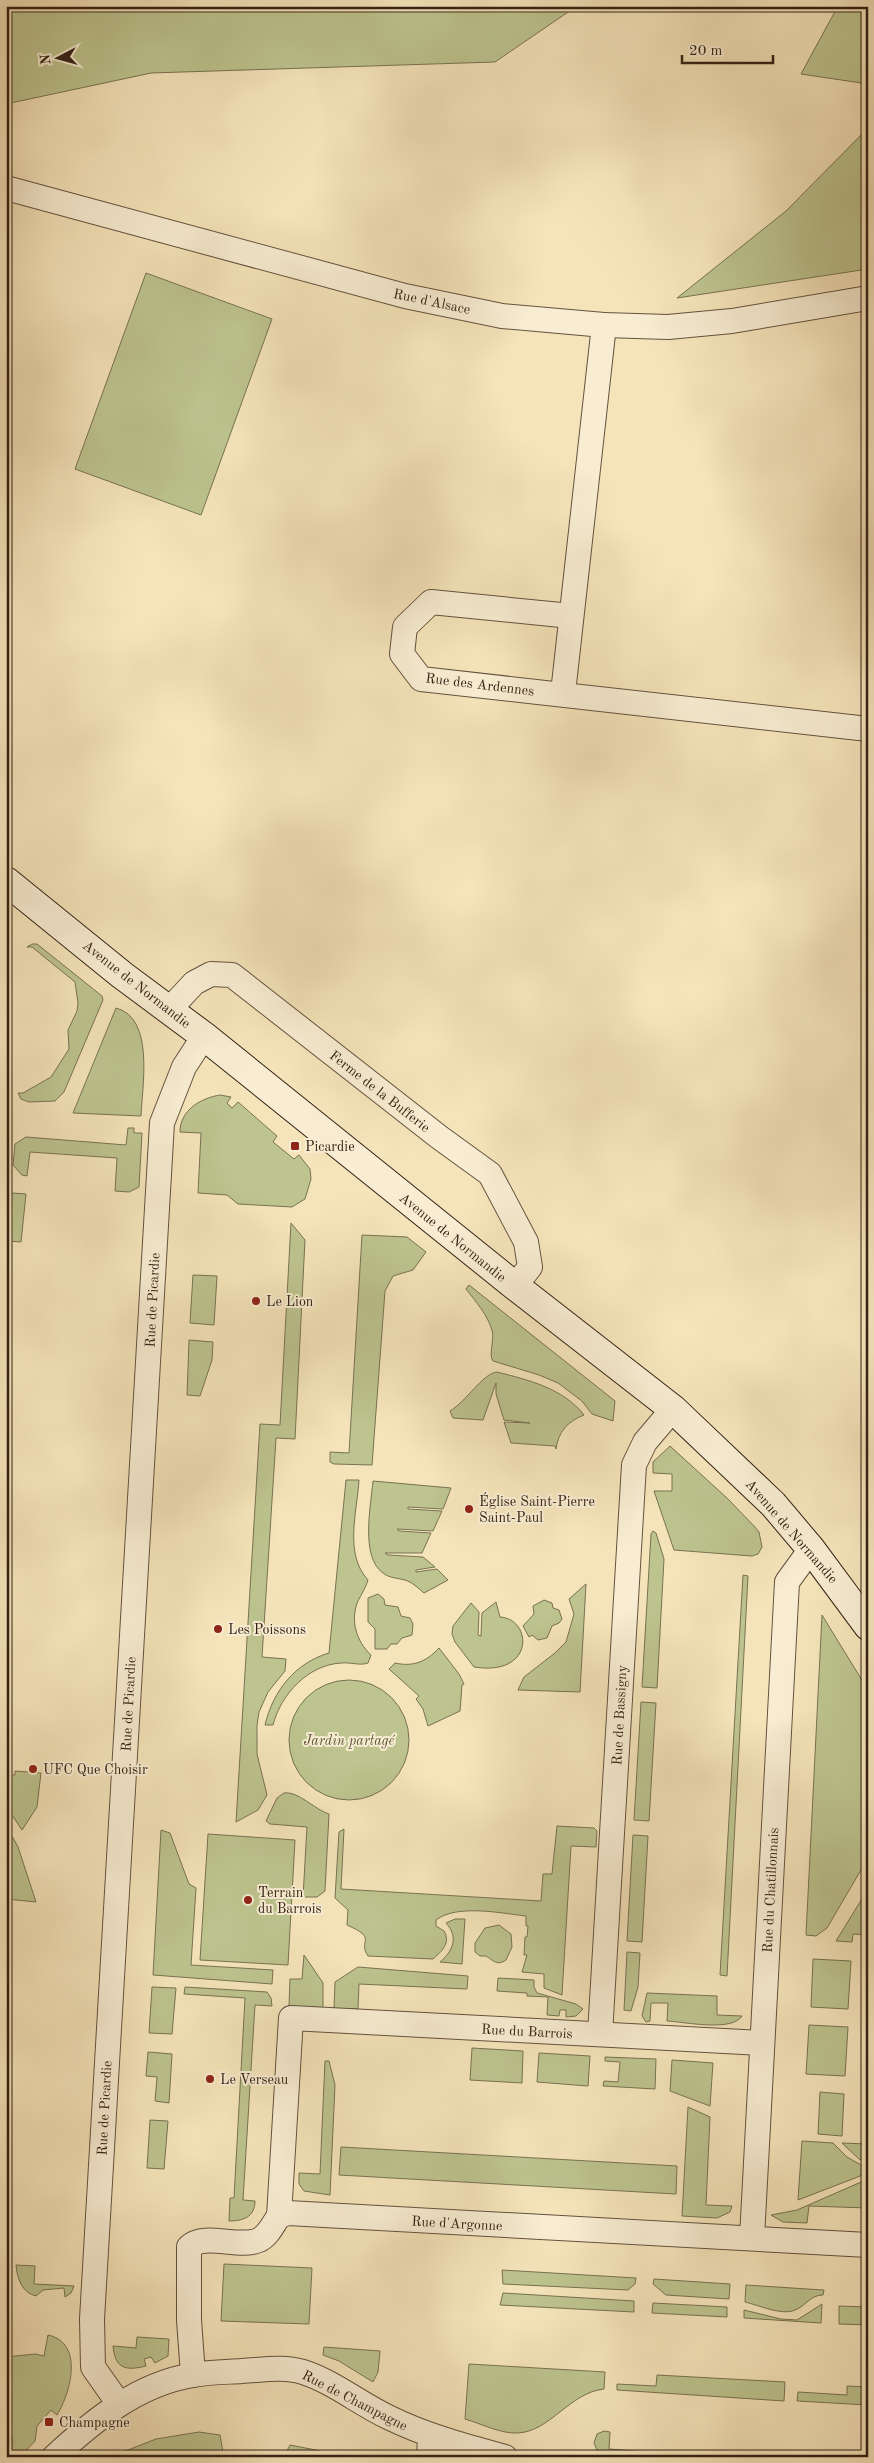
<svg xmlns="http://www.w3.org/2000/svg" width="874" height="2463" font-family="'Old Standard TT',serif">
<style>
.green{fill:#bdc48f;stroke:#787252}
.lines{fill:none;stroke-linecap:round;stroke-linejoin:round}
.street-casing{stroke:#64523e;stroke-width:26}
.secondary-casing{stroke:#332115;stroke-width:30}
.street{stroke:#f8edd2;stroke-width:24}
.secondary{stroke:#f8edd2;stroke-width:28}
.poi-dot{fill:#8f2418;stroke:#f8edd2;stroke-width:2}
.labels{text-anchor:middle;stroke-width:4;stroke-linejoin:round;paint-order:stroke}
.street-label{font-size:14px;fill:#332115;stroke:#f8edd2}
.poi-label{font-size:14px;fill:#332115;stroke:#f8edd2;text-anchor:start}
.park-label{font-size:14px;font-style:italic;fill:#5c523a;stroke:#f8edd2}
</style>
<rect width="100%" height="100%" fill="#f5e4ba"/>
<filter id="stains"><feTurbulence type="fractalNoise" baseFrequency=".004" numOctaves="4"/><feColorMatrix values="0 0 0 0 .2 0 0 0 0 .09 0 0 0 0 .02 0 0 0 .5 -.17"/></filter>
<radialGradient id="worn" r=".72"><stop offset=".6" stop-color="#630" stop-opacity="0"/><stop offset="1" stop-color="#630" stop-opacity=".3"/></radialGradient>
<g class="green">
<polygon points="7,6 577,6 495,62 151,73 6,104"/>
<polygon points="838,6 868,6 868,84 801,74"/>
<polygon points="868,128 868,269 677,298 786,211"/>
<polygon points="146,273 272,319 201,515 75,469"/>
<polygon points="32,944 37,944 102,996 103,1000 64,1092 55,1101 29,1102 21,1099 18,1093 23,1093 51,1077 69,1049 68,1030 77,1011 78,1003 75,982 32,947 27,947"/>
<path d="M116 1008C155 1018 142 1087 141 1116L73 1113Z"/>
<path d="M220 1095 231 1097 227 1103 232 1108 238 1102 277 1136 273 1142 294 1159 299 1155 310 1169 311 1179 305 1199 292 1207 238 1204 227 1195 198 1193 201 1133 180 1132C180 1110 201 1098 220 1095Z"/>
<polygon points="128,1128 134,1128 134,1133 142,1133 139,1187 129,1192 115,1191 117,1158 30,1152 27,1176 22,1175 13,1165 15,1144 26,1137 126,1145"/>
<polygon points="12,1193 26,1194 21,1242 8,1241"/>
<polygon points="291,1223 305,1240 295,1439 276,1438 262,1657 286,1659 285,1671 268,1692 259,1712 257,1725 257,1754 267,1795 258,1810 236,1822 260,1424 280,1425"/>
<polygon points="362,1235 407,1237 426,1252 413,1270 393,1276 385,1291 372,1465 334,1464 330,1462 330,1452 349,1453"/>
<polygon points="193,1275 217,1276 214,1325 190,1323"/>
<path d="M469 1285 615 1401 613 1421 592 1414 582 1401 558 1383 539 1375 493 1361C488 1355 495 1339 492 1330 487 1314 476 1302 466 1289Z"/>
<polygon points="189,1340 213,1342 212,1360 200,1396 187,1395"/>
<path d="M497 1372C528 1380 563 1388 584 1415 568 1421 558 1432 556 1449L555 1446 511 1443 504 1422 530 1423 504 1420 496 1394V1383L483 1420 453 1418 450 1411C467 1401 482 1374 497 1372Z"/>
<polygon points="670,1446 728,1499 754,1526 759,1532 762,1547 758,1554 752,1556 674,1550 654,1491 672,1491 672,1474 653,1473 653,1462"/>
<path d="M346 1480H359C357 1513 344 1554 368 1580 366 1587 362 1593 358 1601 350 1620 356 1641 371 1655L368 1663C360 1666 350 1662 341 1663 308 1665 281 1694 273 1725H265C273 1691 295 1663 329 1653Z"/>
<path d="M373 1481 451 1488 443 1509 408 1507V1509L442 1511 433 1531 397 1529 399 1531 431 1533 422 1553H385L388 1555 423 1557 435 1567 416 1570V1572L437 1569 448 1580 424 1593C418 1588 412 1582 405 1580 397 1578 389 1578 383 1573 360 1557 371 1505 373 1481Z"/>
<polygon points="653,1531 656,1533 664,1559 657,1688 642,1687 651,1534"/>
<polygon points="743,1575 748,1576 727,1976 720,1975"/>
<polygon points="586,1584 580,1692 518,1690 524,1677 555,1653 566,1642 574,1614 569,1599"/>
<polygon points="378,1594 384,1599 385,1605 398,1607 401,1616 410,1618 413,1624 412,1635 402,1638 397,1644 391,1644 387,1649 375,1649 375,1629 368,1622 368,1598"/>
<polygon points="544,1600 552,1603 553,1608 559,1610 562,1619 559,1623 552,1626 547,1638 538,1640 532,1635 529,1637 523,1626 534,1614 533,1606"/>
<path d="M496 1602 500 1617C533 1619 535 1677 474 1667L455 1642 452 1634 453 1626 471 1603 479 1612 478 1635 481 1636 482 1613Z"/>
<polygon points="822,1615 868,1690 868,1858 827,1928 816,1936 806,1935"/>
<path d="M439 1648 459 1674 464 1684 462 1685 460 1711 428 1726 423 1709 416 1699 419 1696 389 1669 395 1663C413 1667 426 1662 439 1648Z"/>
<circle cx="349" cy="1740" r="60"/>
<polygon points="641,1702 656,1703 649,1821 634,1820"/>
<polygon points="15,1771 41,1773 37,1807 22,1830 6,1806 6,1775 15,1775"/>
<path d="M284 1793C298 1791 314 1809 329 1814L325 1891 317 1897H303L307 1827 270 1824 266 1821 277 1798Z"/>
<path d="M557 1826 594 1828 597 1831 596 1847 571 1846 562 1995 544 1988V1974L522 1972 527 1955H524L525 1937H527L528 1926H526V1916C500 1913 457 1904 436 1920V1926L444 1931C451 1943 442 1951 433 1959L368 1956C357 1940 379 1939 347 1925L348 1910 335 1898 339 1832 344 1829 341 1889 541 1901 543 1874H552Z"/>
<polygon points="161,1830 170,1833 189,1884 196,1888 191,1965 273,1970 272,1984 153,1975"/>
<polygon points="6,1834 11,1834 18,1847 36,1902 6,1899"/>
<polygon points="208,1834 295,1840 288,1965 200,1960"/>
<polygon points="633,1835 648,1836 642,1942 627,1941"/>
<polygon points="868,1889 868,1935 853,1934 852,1942 836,1941"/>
<path d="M455 1919H465L462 1964 440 1962C453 1951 459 1937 446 1923Z"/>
<path d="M499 1925 511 1934 512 1947 506 1960C497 1966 494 1961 486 1956H480L475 1952V1943L485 1928Z"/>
<polygon points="627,1952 640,1953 638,1987 631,2011 624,2010"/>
<polygon points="304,1955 323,1983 323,2008 289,2006 290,1979 302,1979"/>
<polygon points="813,1959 851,1961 848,2009 811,2007"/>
<polygon points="358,1967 468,1976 467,1989 359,1984 358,2009 334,2009 335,1982"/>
<polygon points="498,1978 534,1980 534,1987 537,1993 576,2004 583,2009 576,2016 566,2017 566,2010 560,2010 559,2016 547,2015 548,1997 527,1996 527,1993 497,1991"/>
<polygon points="152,1987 176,1988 172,2034 149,2033"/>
<path d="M185 1987 267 1992 271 1998 272 2006 255 2005 243 2200 255 2201C255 2217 243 2221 229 2221L230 2198H234L245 1998 184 1994Z"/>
<path d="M647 1993 717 1996V2015L742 2016C732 2032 685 2022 667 2021L668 2003H651L650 2021 646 2022 642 2016Z"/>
<polygon points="809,2025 848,2027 845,2076 806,2074"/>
<polygon points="472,2048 523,2051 522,2083 470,2080"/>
<polygon points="148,2052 172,2054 169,2103 155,2101 157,2077 146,2076"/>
<polygon points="539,2053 590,2056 588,2086 537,2082"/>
<polygon points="605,2057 656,2059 655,2089 603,2086 604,2081 618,2082 620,2062 605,2061"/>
<polygon points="672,2060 713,2063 710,2106 670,2091"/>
<polygon points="325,2061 329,2061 335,2085 330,2195 304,2191 299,2184 299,2173 320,2174"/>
<polygon points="820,2092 844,2094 842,2136 818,2134"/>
<polygon points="688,2107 710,2117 706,2205 732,2206 730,2212 717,2218 682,2216"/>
<polygon points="150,2120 168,2121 164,2169 147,2168"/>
<polygon points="802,2141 833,2143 847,2157 868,2169 868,2173 798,2200"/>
<polygon points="842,2143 868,2144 868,2163 859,2159"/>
<polygon points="341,2147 677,2166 676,2194 339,2175"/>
<polygon points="868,2179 868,2208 809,2206 807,2223 783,2222 771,2215 797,2210"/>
<polygon points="224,2264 312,2268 309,2324 221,2321"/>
<path d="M16 2265 35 2266 34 2284 74 2286 71 2293 65 2297 64 2288 43 2290 36 2296C22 2293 17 2278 16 2265Z"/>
<polygon points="502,2270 636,2278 635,2284 628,2290 503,2284"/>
<polygon points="654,2279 730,2284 729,2299 666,2295 653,2284"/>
<path d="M746 2285 823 2290H824L823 2295C810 2295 806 2306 795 2310 782 2316 758 2305 745 2302Z"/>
<polygon points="503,2293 634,2301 634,2312 500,2305"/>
<polygon points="653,2303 727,2307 727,2317 652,2313"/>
<polygon points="822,2304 821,2323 744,2318 744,2310 781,2319 797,2320"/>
<polygon points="839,2306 868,2307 868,2325 839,2324"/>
<path d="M48 2335C84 2343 71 2392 57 2415L51 2410 37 2426 35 2441 20 2457H8C12 2449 14 2445 12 2436L6 2432V2357L35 2354 44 2356Z"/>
<path d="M137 2337 169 2339 168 2356 155 2363 151 2357 144 2359 146 2366C126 2371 115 2369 113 2346L136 2348Z"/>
<polygon points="324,2347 380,2351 378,2372 373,2382 339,2361 323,2355"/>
<path d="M469 2364 605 2372 604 2389C569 2393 551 2431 518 2433 501 2434 482 2424 465 2419Z"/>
<polygon points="657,2375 785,2382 784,2401 617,2390 617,2384 656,2386"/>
<polygon points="847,2386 868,2387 868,2405 797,2401 798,2392 847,2395"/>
<polygon points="604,2431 610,2432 609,2449 718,2457 607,2455 597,2450 594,2443 597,2434"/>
<polygon points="199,2432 220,2435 223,2452 211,2457 110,2457 156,2439"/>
<polygon points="290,2445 352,2457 284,2457"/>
</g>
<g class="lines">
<defs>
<g id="street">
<polyline points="6,188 405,296 502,316 604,325 668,327 732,321 868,298"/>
<polyline points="571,616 431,602 405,627 402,654 421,679 868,729"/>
<polyline points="563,693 604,325"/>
<polyline points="169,1010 194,983 211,974 232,975 439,1137 490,1174 526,1242 530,1267 515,1286"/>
<polyline points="600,2034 634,1465 645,1442 673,1409"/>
<polyline points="279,2216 291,2018 762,2043"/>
<polyline points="752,2238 787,1582 811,1549"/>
<path d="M193 2375 189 2320V2247C204 2232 239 2249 259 2240 269 2235 273 2224 279 2216L288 2213 868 2245"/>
<polyline points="119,2404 93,2367 92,2319 162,1123 184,1067 204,1036"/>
<path d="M54 2457C94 2420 138 2384 193 2375 209 2372 226 2372 242 2371 262 2370 283 2366 303 2372 334 2382 360 2404 390 2418 427 2436 465 2446 505 2457"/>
<polyline points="429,2457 430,2436"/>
</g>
<polyline id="secondary" points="6,881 122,975 204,1036 515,1286 673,1409 773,1504 811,1549 868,1626"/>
</defs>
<use href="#street" class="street-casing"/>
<use href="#secondary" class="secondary-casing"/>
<use href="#street" class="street"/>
<use href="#secondary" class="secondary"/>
</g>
<g class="poi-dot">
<rect x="290" y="1141" width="10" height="10" rx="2.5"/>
<circle cx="256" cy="1301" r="5"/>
<circle cx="469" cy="1509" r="5"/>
<circle cx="218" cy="1629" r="5"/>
<circle cx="33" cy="1769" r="5"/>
<circle cx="248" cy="1900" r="5"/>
<circle cx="210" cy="2079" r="5"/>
<rect x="44" y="2417" width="10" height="10" rx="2.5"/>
</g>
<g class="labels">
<g class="street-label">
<text transform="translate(432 301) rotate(12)" y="5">Rue d'Alsace</text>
<text transform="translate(480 684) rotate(7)" y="5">Rue des Ardennes</text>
<text transform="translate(137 984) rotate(38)" y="5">Avenue de Normandie</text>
<text transform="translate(380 1091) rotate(38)" y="5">Ferme de la Bufferie</text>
<text transform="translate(453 1237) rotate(39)" y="5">Avenue de Normandie</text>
<text transform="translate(152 1300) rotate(-87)" y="5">Rue de Picardie</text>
<text transform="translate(792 1531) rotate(49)" y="5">Avenue de Normandie</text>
<text transform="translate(128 1704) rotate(-87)" y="5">Rue de Picardie</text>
<text transform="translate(619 1715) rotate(-87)" y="5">Rue de Bassigny</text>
<text transform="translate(770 1890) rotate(-87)" y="5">Rue du Chatillonnais</text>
<text transform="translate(527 2031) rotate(3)" y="5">Rue du Barrois</text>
<text transform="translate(104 2108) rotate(-87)" y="5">Rue de Picardie</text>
<text transform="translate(457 2223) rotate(3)" y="5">Rue d'Argonne</text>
<text transform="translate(355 2400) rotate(27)" y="5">Rue de Champagne</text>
</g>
<g class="poi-label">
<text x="305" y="1151">Picardie</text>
<text x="266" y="1306">Le Lion</text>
<text x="479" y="1506">Église Saint-Pierre<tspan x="479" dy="16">Saint-Paul</tspan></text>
<text x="228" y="1634">Les Poissons</text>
<text x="43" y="1774">UFC Que Choisir</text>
<text x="258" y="1897">Terrain<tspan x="258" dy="16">du Barrois</tspan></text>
<text x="220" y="2084">Le Verseau</text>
<text x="59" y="2427">Champagne</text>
</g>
<g class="park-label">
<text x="349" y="1745">Jardin partagé</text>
</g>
</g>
<rect width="874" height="2463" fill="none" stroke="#f5e4ba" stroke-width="25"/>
<rect x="8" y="8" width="859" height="2448" fill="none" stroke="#332115" stroke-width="2.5"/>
<rect x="12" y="12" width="849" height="2438" fill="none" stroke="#332115"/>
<g transform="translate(58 58) rotate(264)" stroke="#f8edd2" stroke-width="4" paint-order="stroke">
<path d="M0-4L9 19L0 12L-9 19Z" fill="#332115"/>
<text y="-8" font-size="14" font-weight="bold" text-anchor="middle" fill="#332115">N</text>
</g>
<path d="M682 55v8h91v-8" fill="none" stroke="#332115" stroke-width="2.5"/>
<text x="689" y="55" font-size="15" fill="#332115" stroke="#f8edd2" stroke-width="4" paint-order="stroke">20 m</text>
<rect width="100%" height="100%" filter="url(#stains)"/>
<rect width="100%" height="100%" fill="url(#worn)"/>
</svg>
